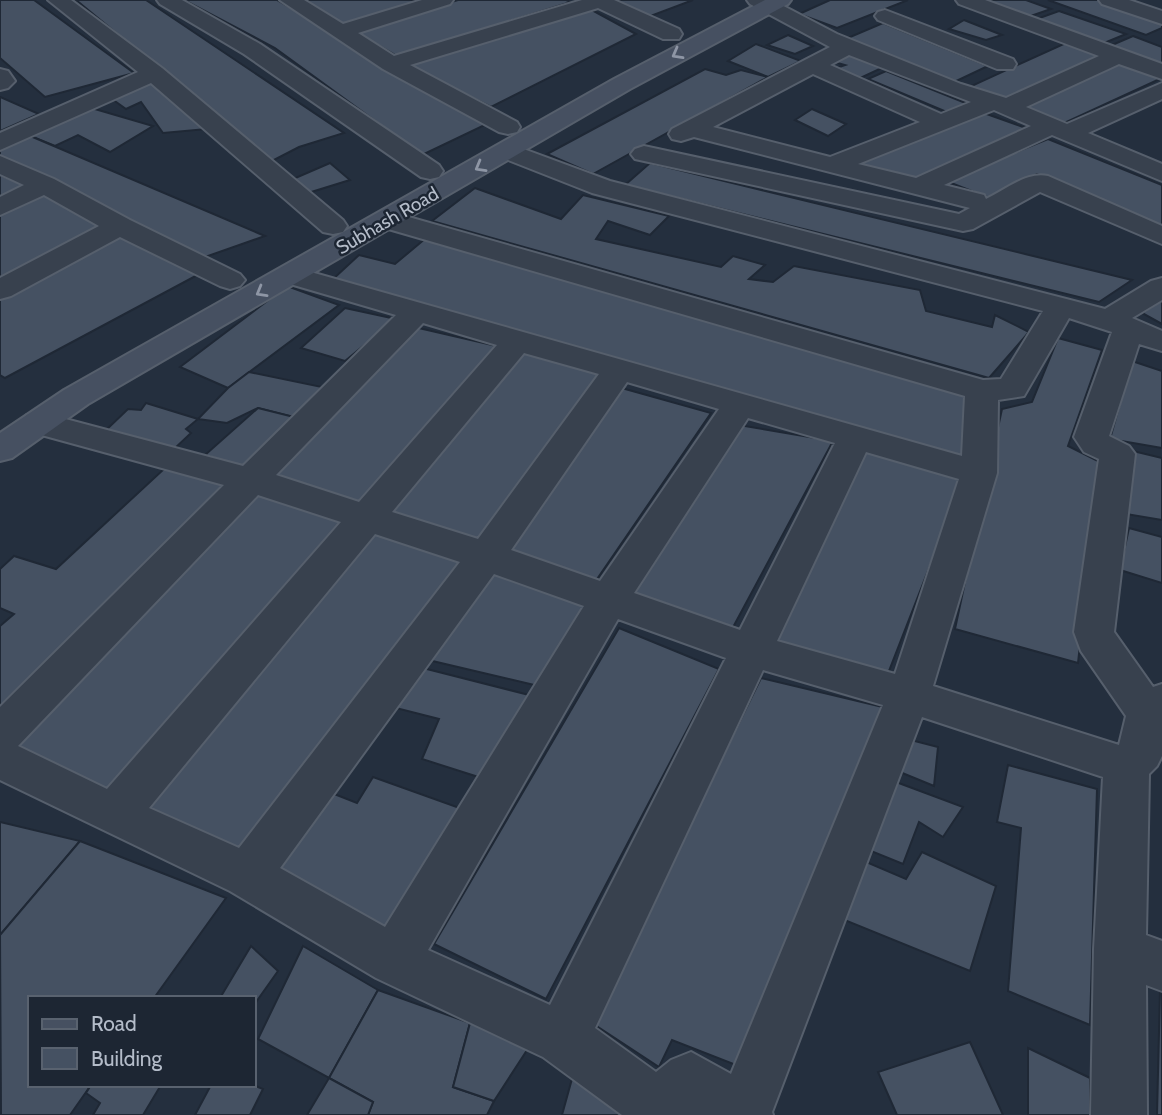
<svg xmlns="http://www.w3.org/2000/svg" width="1162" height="1115" font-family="Cabin,sans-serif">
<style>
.building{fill:#455162;stroke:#1f2835;stroke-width:2}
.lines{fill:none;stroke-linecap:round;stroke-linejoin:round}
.street-casing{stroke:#565f6c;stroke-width:4}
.secondary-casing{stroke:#565f6c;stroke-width:4}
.street{fill:#38414e;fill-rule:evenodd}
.secondary{fill:#465061;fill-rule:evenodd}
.oneway{stroke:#8e96a5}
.labels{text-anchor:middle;stroke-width:5;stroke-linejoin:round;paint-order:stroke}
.far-street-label{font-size:19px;fill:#b4bcc9;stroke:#1d2633}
</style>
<rect width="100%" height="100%" fill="#242f3e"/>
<g class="building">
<polygon points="0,0 34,0 134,73 45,97 0,58"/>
<polygon points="76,0 146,0 344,133 299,147 272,161"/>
<polygon points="184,0 277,0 489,123 422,155 275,48"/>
<polygon points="310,0 430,0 345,25 304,1"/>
<polygon points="458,0 566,0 571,2 397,56 354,31"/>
<polygon points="611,0 693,0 648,17"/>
<polygon points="830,0 908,0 837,28 799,14"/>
<polygon points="974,0 1026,0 1051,9 1025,18"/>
<polygon points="1048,0 1099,0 1162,22 1162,28 1146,35"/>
<polygon points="590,9 636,34 491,107 407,65"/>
<polygon points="1059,11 1126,34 1097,46 1031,21"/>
<polygon points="964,20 1002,35 986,40 949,29"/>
<polygon points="883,23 988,66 950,84 843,40"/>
<polygon points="788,35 813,46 795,54 767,45"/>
<polygon points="1133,36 1162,47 1162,69 1105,48"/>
<polygon points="1068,42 1106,55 1007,101 967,88"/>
<polygon points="756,44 801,61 768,77 728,61"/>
<polygon points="850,53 884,67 856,80 830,70 845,65 834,62"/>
<polygon points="1117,62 1162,78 1060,125 1018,107"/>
<polygon points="705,69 726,75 741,70 768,77 593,174 547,154"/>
<polygon points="886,71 968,104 949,113 868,79"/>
<polygon points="152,80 207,129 163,133 141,102 126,109 112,99"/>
<polygon points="0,97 39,114 0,131"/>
<polygon points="88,107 153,126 110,152 78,135 55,146 28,135"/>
<polygon points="812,109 846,124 828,136 795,120"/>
<polygon points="981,112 1026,128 917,178 855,165"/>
<polygon points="28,135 265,236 205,257 0,156 0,148"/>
<polygon points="1048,139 1162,185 1162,229 1037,174 992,199 946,181"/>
<polygon points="330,163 350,180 308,193 293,179"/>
<polygon points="650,163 1132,280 1099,302 625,185"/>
<polygon points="0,175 29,187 0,201"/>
<polygon points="475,188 561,219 583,195 669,216 650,235 608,221 596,239 721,267 733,256 765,265 749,279 773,282 794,266 920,290 926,311 992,327 995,315 1029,332 989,378 432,221"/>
<polygon points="40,193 107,226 0,283 0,213"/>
<polygon points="123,233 205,271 5,378 0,375 0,297"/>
<polygon points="426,238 967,393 967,459 332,280 359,255 395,264"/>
<polygon points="287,286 339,305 228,388 180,367"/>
<polygon points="1162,300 1162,324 1142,313"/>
<polygon points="345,308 396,319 345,361 301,348"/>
<polygon points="410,326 501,347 358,506 267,478"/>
<polygon points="1058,338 1102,350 1068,446 1100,462 1078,663 955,629 1002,409 1032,402"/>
<polygon points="522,346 611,371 478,551 378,515"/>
<polygon points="1132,361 1162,371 1162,448 1110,439"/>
<polygon points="249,372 322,387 293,417 258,408 227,423 198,419 228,388"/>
<polygon points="618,387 711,413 595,582 505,552"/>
<polygon points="146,403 198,419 186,429 191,433 172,451 104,432 128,409 141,410"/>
<polygon points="258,408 302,419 246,468 205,455"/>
<polygon points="739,425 833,441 731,631 627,597"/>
<polygon points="861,448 963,481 887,676 767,644"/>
<polygon points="1133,451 1162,458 1162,520 1126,514"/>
<polygon points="165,468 231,486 0,716 0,626 14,614 0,608 0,569 14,556 56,569"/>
<polygon points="251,489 351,522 110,800 4,746"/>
<polygon points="367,527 474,561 240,865 126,810"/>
<polygon points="1129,528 1162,537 1162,583 1120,570"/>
<polygon points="486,571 594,608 547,688 424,659"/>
<polygon points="619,628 719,669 546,999 434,944"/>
<polygon points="415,666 545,699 491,781 422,759 439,719 388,706"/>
<polygon points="761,678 891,709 741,1067 672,1040 659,1067 592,1023"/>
<polygon points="907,739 938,747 934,786 890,768"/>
<polygon points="1008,765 1097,789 1090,1025 1008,991 1021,828 997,822"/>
<polygon points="373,777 468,811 403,937 265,871 319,788 357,803"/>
<polygon points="888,779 963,807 943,837 919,822 903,864 861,847"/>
<polygon points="0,822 80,841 0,935"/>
<polygon points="80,841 226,898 154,998 30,998 30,1085 91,1085 70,1115 1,1115 0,935"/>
<polygon points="922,852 996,886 970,971 837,917 857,858 906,879"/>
<polygon points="251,946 278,971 254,1005 254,998 220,998"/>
<polygon points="303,946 378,990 329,1078 258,1039"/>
<polygon points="378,990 470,1023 453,1087 494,1101 487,1115 368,1115 373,1102 329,1078"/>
<polygon points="1160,991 1162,992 1162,1115 1157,1115"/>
<polygon points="470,1023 531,1044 494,1101 453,1087"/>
<polygon points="970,1042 1003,1115 897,1115 878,1072"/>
<polygon points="1028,1048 1090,1078 1090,1115 1028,1115"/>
<polygon points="575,1068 676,1115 562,1115"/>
<polygon points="329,1078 373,1102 368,1115 307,1115"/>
<polygon points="91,1085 161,1085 143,1115 93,1115 100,1103 86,1093"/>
<polygon points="211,1085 253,1085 263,1089 250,1115 195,1115"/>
</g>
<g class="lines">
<defs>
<g id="street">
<polygon points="48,0 71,0 162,68 343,220 347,226 343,232 333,234 323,232 151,83 0,150 0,133 138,72"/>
<polygon points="157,0 182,0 260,44 439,165 443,171 439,177 430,179 421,177 244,54 160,4"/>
<polygon points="280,0 304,0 343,24 422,0 453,0 450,4 358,33 394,56 582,0 614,0 679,29 682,34 679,39 663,39 598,8 410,65 517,122 520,127 517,132 508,134 499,132 383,69"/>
<path d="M747 0H772L837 34 961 84 1006 98 1099 56 959 4 956 0H985L1162 64V79L1119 64 1026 107 1067 124 1162 83V99L1088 133 1162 164V181L1052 135 944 185 984 195 986 199C1005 190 1027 171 1048 176L1162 226V244L1040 192 973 229 963 231 635 159 631 154 635 149 644 146 959 214 970 208 694 137 681 141 672 139 669 134 672 129 830 47 750 4ZM849 55 971 102 941 114 830 65ZM813 74 920 122 830 157 713 127ZM994 110 1031 126 916 178 858 164Z"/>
<polygon points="1099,0 1129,0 1162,11 1162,24 1102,4"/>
<polygon points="885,10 1013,59 1016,64 1013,69 997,69 878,20 875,16 878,12"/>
<polygon points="0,69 8,71 15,81 8,88 0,90"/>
<path d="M507 143 610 181 1105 309 1151 281 1162 278V300L1132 318 1162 331V351L1139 344 1109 436 1129 446 1135 454 1114 632 1153 687 1162 684V756L1157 766 1149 774 1146 935 1162 941V991L1146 985 1147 1115H1091L1094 949 1103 777 922 717 772 1112 773 1115H622L543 1057 376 978 230 891 0 780V707L224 485 27 431 22 423 27 415 39 412 243 466 396 315 280 281 275 275 280 269 290 266 300 269 962 456 965 396 378 226 374 220 378 214 388 212 398 214 983 380 1001 379 1043 311 592 193 498 156 494 151 498 146ZM1069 318 1112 332 1074 437 1084 452 1099 459 1074 632 1081 651 1126 716 1119 745 933 686 997 473 998 400 1024 396ZM423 323 497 345 359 502 276 475ZM524 353 599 374 478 539 392 512ZM627 382 719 409 600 581 511 550ZM748 418 835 443 740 630 634 593ZM866 452 959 479 895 674 777 641ZM258 495 341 522 107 789 18 746ZM375 534 460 562 239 848 149 808ZM494 574 584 606 385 927 280 868ZM618 619 726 658 550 1005 428 950ZM763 670 883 705 731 1074 691 1052 671 1060 656 1072 595 1028Z"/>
<polygon points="0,156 54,179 130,220 240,274 245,280 240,286 230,289 220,286 120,237 11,296 0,299 0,278 99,226 44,195 0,215 0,197 24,185 0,174"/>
</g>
<polygon id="secondary" points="765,0 791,0 788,4 630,89 88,404 12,458 0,461 0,433 64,390 614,79"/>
</defs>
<use href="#street" class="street-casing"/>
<use href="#secondary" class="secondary-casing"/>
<use href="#street" class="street"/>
<use href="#secondary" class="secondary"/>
</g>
<defs><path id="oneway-chevron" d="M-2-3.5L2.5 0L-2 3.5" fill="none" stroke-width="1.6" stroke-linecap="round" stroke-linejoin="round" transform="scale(1.75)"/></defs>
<g class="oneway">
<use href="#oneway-chevron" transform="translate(677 54) rotate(151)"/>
<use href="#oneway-chevron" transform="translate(480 167) rotate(150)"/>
<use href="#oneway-chevron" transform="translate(261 292) rotate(150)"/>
</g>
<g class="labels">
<g class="far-street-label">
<text transform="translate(387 220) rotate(-30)" y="7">Subhash Road</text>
</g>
</g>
<rect x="28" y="996" width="228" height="91" fill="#1d2633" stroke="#59626f" stroke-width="2"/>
<rect x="42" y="1019" width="35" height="10" fill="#465061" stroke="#59626f" stroke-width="2"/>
<text x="91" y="1031" font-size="21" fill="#b4bcc9">Road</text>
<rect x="42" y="1048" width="35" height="21" fill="#455162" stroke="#59626f" stroke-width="2"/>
<text x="91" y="1066" font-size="21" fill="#b4bcc9">Building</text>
</svg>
